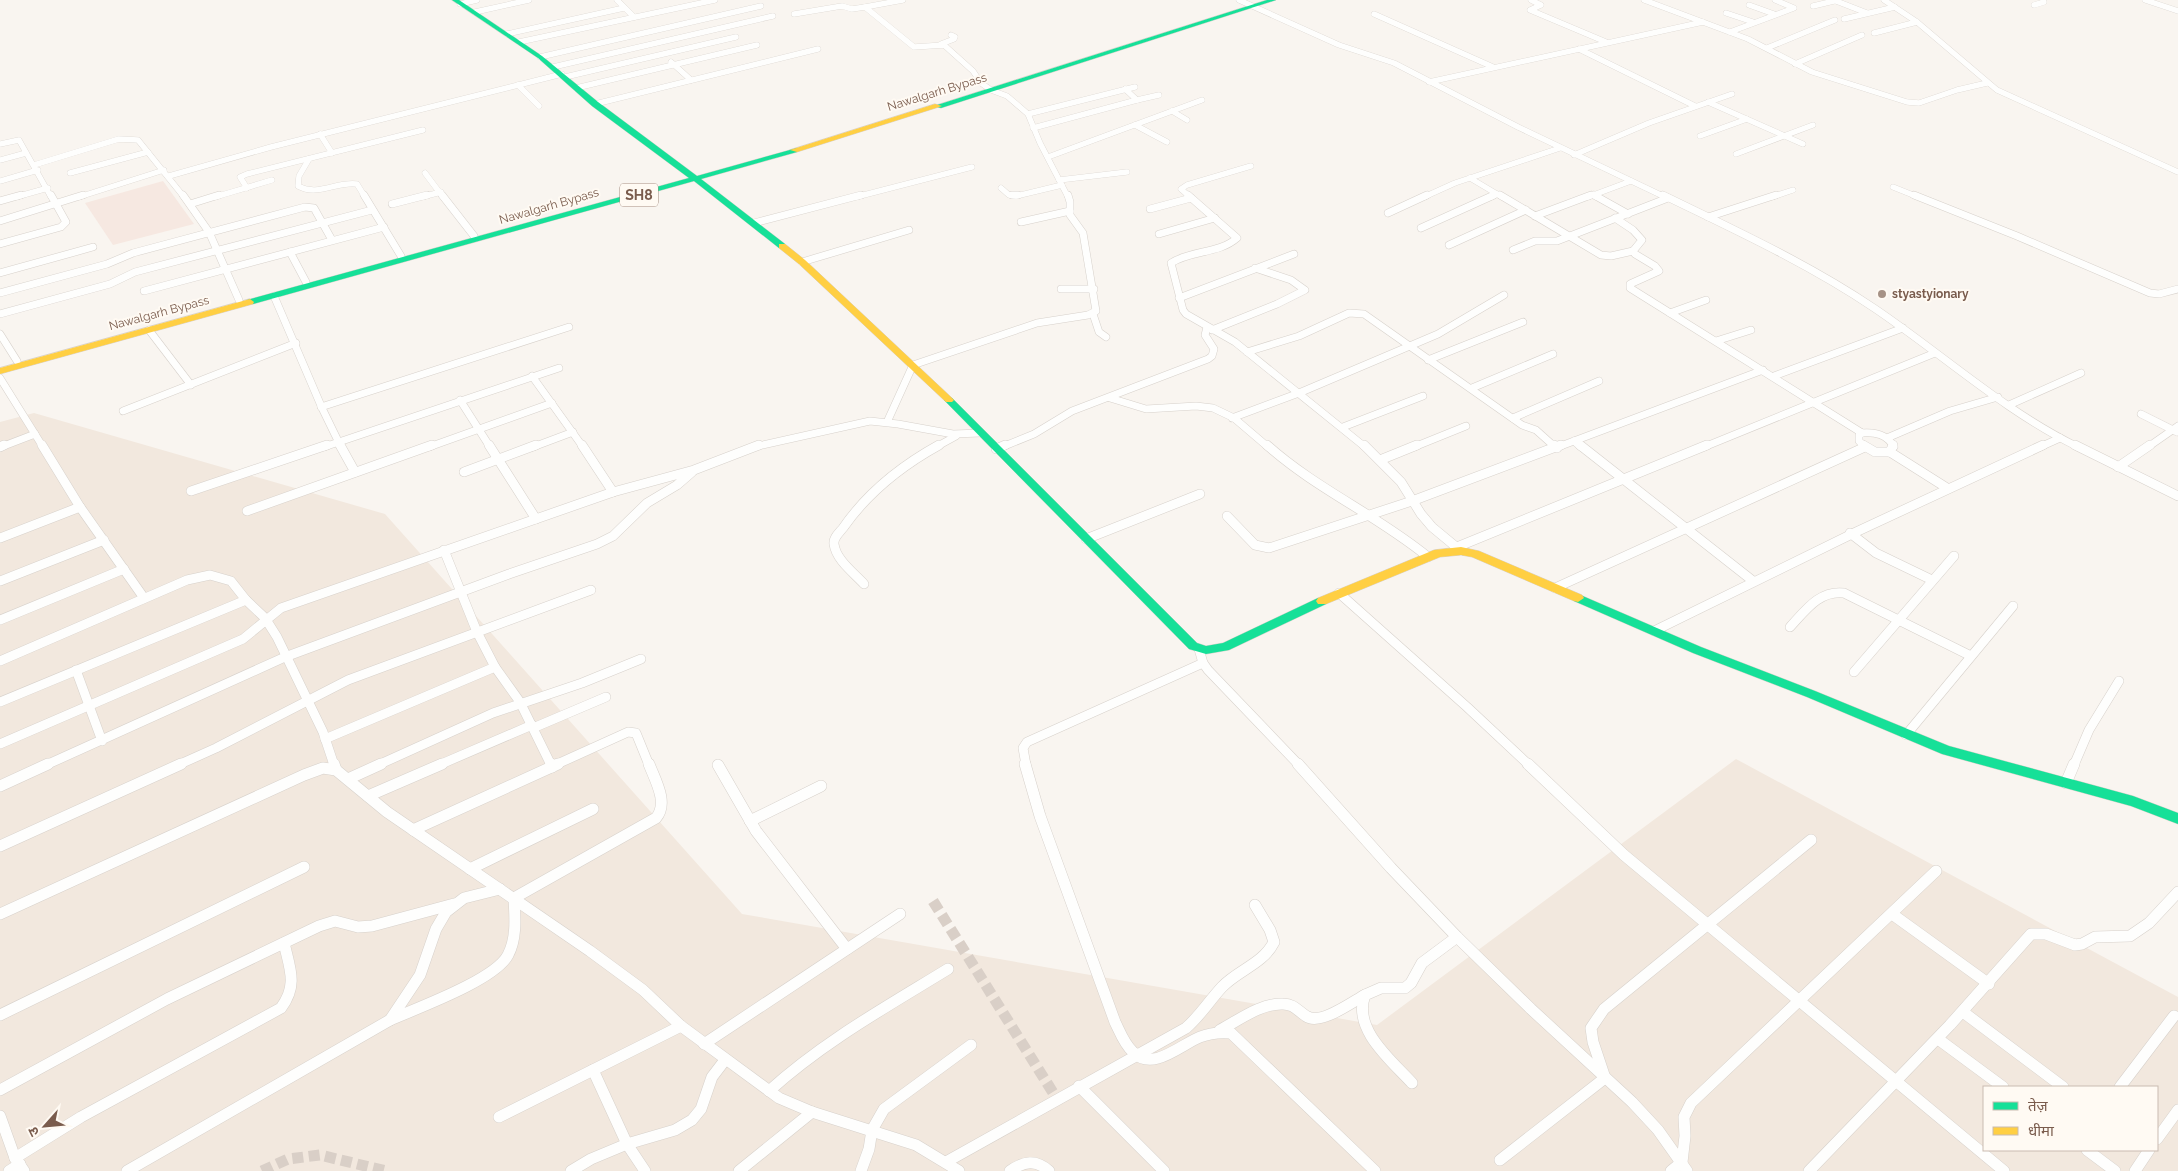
<svg xmlns="http://www.w3.org/2000/svg" width="2178" height="1171" font-family="Raleway,'Noto Sans Devanagari',sans-serif">
<style>
.residential{fill:#f2e8de;fill-rule:evenodd}
.commercial{fill:#f6e8e1}
.lines{fill:none;stroke-linecap:round;stroke-linejoin:round}
.street-tunnel{stroke:#d9cfc7;stroke-width:11;stroke-dasharray:11 5.5;stroke-linecap:butt}
.street-far3-casing{stroke:#d7d1cb;stroke-width:6}
.street-far2-casing{stroke:#d7d1cb;stroke-width:8}
.street-far1-casing{stroke:#d7d1cb;stroke-width:10}
.street-casing{stroke:#d7d1cb;stroke-width:12}
.fast-casing{stroke:#d9d2cb;stroke-width:1}
.slow-casing{stroke:#d9d2cb;stroke-width:1}
.street-far3{stroke:#fefefd;stroke-width:5.5}
.street-far2{stroke:#fefefd;stroke-width:7}
.street-far1{stroke:#fefefd;stroke-width:9}
.street{stroke:#fefefd;stroke-width:11}
.fast{fill:#16e098;fill-rule:evenodd}
.slow{fill:#ffcf43;fill-rule:evenodd}
.poi-dot{fill:#a69286;stroke:#fffaf3;stroke-width:2}
.labels{text-anchor:middle;stroke-width:4;stroke-linejoin:round;paint-order:stroke}
.far-street-label{font-size:12px;fill:#7a5c4d;stroke:#fffaf3}
.far-poi-label{font-size:12px;font-weight:bold;fill:#7a5c4d;stroke:#fffaf3;text-anchor:start}
.shield{fill:#fffaf3;stroke:#a28b7f;stroke-width:1}
.shield-label{font-size:14px;font-weight:bold;fill:#7a5c4d}
</style>
<rect width="100%" height="100%" fill="#f9f5f0"/>
<path class="residential" d="M34 413 385 514 742 914 1377 1025 1736 759 2178 997V1171H0V422ZM1984 1087H2157V1150H1984Z"/>
<polygon class="commercial" points="163,181 194,224 113,245 85,203"/>
<g class="lines">
<g class="street-tunnel">
<polyline points="933,901 1057,1099"/>
<polyline points="262,1171 288,1159 320,1155 386,1171"/>
</g>
<defs>
<g id="street-far3">
<polyline points="617,0 634,17"/>
<polyline points="1239,0 1339,45 1394,63 1518,127 1665,197"/>
<polyline points="1531,0 1541,5 1530,10 1606,42"/>
<polyline points="1644,0 1748,39 1812,72 1907,102 1919,103 1957,90 1987,83"/>
<polyline points="1884,0 1917,22 1997,90 2178,172"/>
<polyline points="2145,0 2178,11"/>
<polyline points="1836,1 1867,13"/>
<polyline points="460,4 477,0"/>
<polyline points="1749,5 1774,14"/>
<polyline points="2034,5 2044,2 2043,0"/>
<polyline points="1813,6 1838,0"/>
<polyline points="865,7 903,0"/>
<polyline points="475,12 529,0"/>
<polyline points="1726,13 1753,22"/>
<polyline points="794,14 842,6 852,9 865,7 914,47 944,45 973,71 981,83 991,90 1007,96 1028,114 1040,143 1068,197"/>
<polyline points="1374,14 1493,67"/>
<polyline points="1844,19 1895,7"/>
<polyline points="1730,32 1794,8 1775,0"/>
<polyline points="1874,33 1917,22"/>
<polyline points="507,34 624,8"/>
<polyline points="519,42 715,0"/>
<polyline points="941,44 954,39 955,37 951,35"/>
<polyline points="1767,48 1835,20"/>
<polyline points="1579,49 1695,106"/>
<polyline points="540,57 761,6"/>
<polyline points="671,62 691,80"/>
<polyline points="1795,64 1862,35"/>
<polyline points="553,67 773,16"/>
<polyline points="565,77 736,37"/>
<polyline points="1429,82 1703,22"/>
<polyline points="518,85 539,106"/>
<polyline points="576,88 757,45"/>
<polyline points="1137,100 1159,95"/>
<polyline points="1708,102 1803,144"/>
<polyline points="595,104 818,49"/>
<polyline points="1172,111 1187,120"/>
<polyline points="1028,114 1135,87"/>
<polyline points="1135,125 1167,142"/>
<polyline points="1033,128 1137,100 1125,89"/>
<polyline points="320,134 332,153"/>
<polyline points="1700,136 1747,119"/>
<polyline points="0,144 19,140 51,197"/>
<polyline points="1736,154 1813,125"/>
<polyline points="1574,155 1649,123 1732,94"/>
<polyline points="1048,157 1202,100"/>
<path d="M309 159 299 176 298 186C318 197 336 181 357 184L365 197"/>
<polyline points="0,160 26,153"/>
<polyline points="34,165 119,139 138,140 184,197"/>
<polyline points="70,173 148,152"/>
<polyline points="425,173 443,197"/>
<polyline points="169,176 271,147 562,74"/>
<polyline points="1470,178 1502,197"/>
<polyline points="1059,180 1127,172"/>
<polyline points="0,181 38,170"/>
<polyline points="1893,187 1918,197"/>
<polyline points="247,188 240,177 247,174 423,130"/>
<polyline points="1001,188 1009,195 1016,196 1062,185"/>
<polyline points="1593,195 1596,197"/>
<polyline points="16,197 48,188"/>
<polyline points="79,197 164,170"/>
<polyline points="215,197 272,180"/>
<polyline points="422,197 441,192"/>
<polyline points="856,197 972,167"/>
<polyline points="1190,197 1181,189 1187,185 1251,166"/>
<polyline points="1424,197 1455,183 1560,148"/>
<polyline points="1491,197 1497,194"/>
<polyline points="1588,197 1631,181"/>
<polyline points="1772,197 1793,190"/>
</g>
<g id="street-far2">
<polyline points="183,195 209,232 239,300"/>
<polyline points="364,195 401,256"/>
<polyline points="442,195 474,236"/>
<polyline points="1012,195 1018,195"/>
<path d="M1188 195 1237 238C1219 254 1191 250 1171 263L1183 310 1186 314 1235 342 1365 447"/>
<polyline points="1500,195 1601,255 1611,256 1633,251"/>
<polyline points="1594,195 1628,214"/>
<path d="M1663 195C1733 229 1809 264 1874 308 1941 353 2004 411 2078 447"/>
<polyline points="1914,195 2017,236 2150,293 2159,294 2178,289"/>
<polyline points="0,201 21,195"/>
<polyline points="190,204 219,195"/>
<polyline points="392,204 427,195"/>
<polyline points="1150,209 1191,198"/>
<polyline points="1388,213 1427,195"/>
<polyline points="1535,216 1591,195"/>
<polyline points="1708,217 1776,195"/>
<path d="M1615 218 1633 230 1642 240 1633 251 1635 254 1655 266 1659 271 1630 284V288L1862 433C1875 432 1887 434 1894 447"/>
<polyline points="0,221 83,195"/>
<polyline points="1021,222 1070,211"/>
<polyline points="754,223 861,195"/>
<polyline points="1421,228 1494,195"/>
<polyline points="1159,234 1215,218"/>
<polyline points="0,244 61,227 66,222 51,195"/>
<polyline points="1449,245 1526,210"/>
<polyline points="1513,250 1535,241 1557,241 1668,198"/>
<polyline points="290,252 306,282"/>
<polyline points="802,262 909,230"/>
<polyline points="0,273 93,247"/>
<polyline points="1061,289 1094,289"/>
<polyline points="144,291 384,227"/>
<polyline points="0,293 107,264 133,253 305,207 314,208 332,240"/>
<polyline points="274,296 322,408 341,447"/>
<polyline points="1179,298 1294,254"/>
<polyline points="1670,313 1706,300"/>
<polyline points="0,314 110,284 135,272 372,210"/>
<polyline points="1093,314 1099,332 1106,337"/>
<polyline points="149,330 191,385"/>
<polyline points="1212,330 1277,304 1305,290 1291,280 1255,268"/>
<polyline points="0,334 17,361"/>
<polyline points="1716,341 1751,330"/>
<polyline points="1247,352 1299,336 1349,313 1364,314 1522,425 1536,430 1555,447"/>
<polyline points="1428,360 1523,322"/>
<polyline points="532,376 583,447"/>
<polyline points="1774,376 1903,328"/>
<polyline points="0,378 43,447"/>
<polyline points="1472,388 1553,354"/>
<polyline points="1110,398 1146,409 1196,406 1213,408 1234,418 1268,447"/>
<polyline points="460,400 490,447"/>
<polyline points="2009,405 2081,373"/>
<polyline points="321,407 569,327"/>
<polyline points="123,411 296,343"/>
<polyline points="2141,414 2177,432"/>
<polyline points="1232,418 1299,393 1438,334 1504,295"/>
<polyline points="1513,418 1599,381"/>
<polyline points="888,420 913,365 1037,323 1088,315 1096,311 1083,233 1070,215 1070,202 1068,195"/>
<polyline points="1343,427 1423,396"/>
<polyline points="1862,433 1859,435 1859,441 1865,447"/>
<polyline points="1887,438 1950,411 1998,397"/>
<polyline points="1574,441 1581,447"/>
<polyline points="1,447 35,434"/>
<polyline points="324,447 559,368"/>
<polyline points="429,447 552,403"/>
<polyline points="533,447 573,432"/>
<polyline points="754,447 870,421 898,424 953,434 981,433"/>
<polyline points="936,447 956,436"/>
<polyline points="1002,447 1034,434 1072,411 1208,359 1212,356 1214,349 1205,335 1207,327"/>
<polyline points="1414,447 1466,426"/>
<polyline points="1558,447 1763,370"/>
<polyline points="1704,447 1935,353"/>
<polyline points="2040,447 2060,438"/>
<polyline points="2148,447 2178,426"/>
</g>
<g id="street-far1">
<polyline points="42,445 80,507 144,598"/>
<polyline points="340,445 355,472"/>
<polyline points="489,445 536,519"/>
<polyline points="582,445 613,492"/>
<path d="M1267 445C1316 489 1377 515 1428 557"/>
<polyline points="1364,445 1401,482 1421,514 1432,527 1461,551"/>
<polyline points="1554,445 1557,448"/>
<polyline points="1580,445 1753,581"/>
<polyline points="1863,445 1875,452 1890,452 1947,488"/>
<polyline points="2075,445 2178,496"/>
<polyline points="0,447 4,445"/>
<polyline points="996,449 1005,445"/>
<polyline points="1890,452 1893,445"/>
<polyline points="1380,460 1417,445"/>
<polyline points="2118,467 2150,445"/>
<polyline points="464,472 536,445"/>
<polyline points="191,491 327,445"/>
<polyline points="247,511 432,445"/>
<polyline points="1227,516 1255,545 1269,548 1412,501 1561,445"/>
<polyline points="1850,533 1876,553 1932,580"/>
<polyline points="0,538 80,507"/>
<polyline points="1086,539 1200,494"/>
<polyline points="1457,547 1707,445"/>
<polyline points="444,550 477,632 495,667 520,702 551,765"/>
<polyline points="0,581 104,540"/>
<path d="M864 584C854 573 836 560 834 544 833 538 839 533 843 528 868 492 901 466 939 445"/>
<polyline points="1555,588 1865,447"/>
<polyline points="1339,593 1467,707 1529,765"/>
<polyline points="0,620 124,569"/>
<path d="M1790 627C1805 611 1819 590 1844 593L1971 656"/>
<polyline points="1654,631 1856,532 2043,445"/>
<polyline points="1199,649 1203,663 1208,670 1299,765"/>
<polyline points="0,661 187,580 210,575 231,581 246,600 265,618 277,637 323,732 334,765"/>
<polyline points="76,670 102,741"/>
<polyline points="1854,672 1954,556"/>
<polyline points="0,702 246,600"/>
<polyline points="533,728 606,697"/>
<polyline points="1906,735 2013,606"/>
<polyline points="325,739 495,667"/>
<polyline points="0,744 243,639 281,608 613,492 694,470 759,445"/>
<polyline points="46,765 285,657 509,574 597,544 613,536 647,503 677,485 692,472"/>
<polyline points="178,765 216,748 348,680 591,590"/>
<polyline points="378,765 493,713 582,683 641,659"/>
<polyline points="439,765 532,725"/>
<polyline points="555,765 628,732 636,733 649,765"/>
<polyline points="1026,765 1023,748 1027,742 1203,663"/>
<polyline points="2074,765 2089,730 2119,681"/>
</g>
<g id="street">
<polyline points="334,764 336,770"/>
<polyline points="551,764 552,767"/>
<path d="M1025 764 1040 816 1115 1022C1120 1032 1124 1044 1133 1052 1153 1072 1180 1045 1200 1037 1210 1033 1220 1032 1231 1033L1375 1171"/>
<polyline points="1298,764 1391,868 1457,937 1531,1009 1632,1102 1658,1130 1687,1171"/>
<polyline points="1528,764 1624,855 2004,1171"/>
<polyline points="718,765 756,831 847,949"/>
<polyline points="348,779 381,764"/>
<polyline points="2066,783 2074,764"/>
<polyline points="0,786 48,764"/>
<polyline points="368,796 442,764"/>
<polyline points="750,821 821,786"/>
<polyline points="413,830 558,764"/>
<polyline points="0,846 181,764"/>
<polyline points="470,869 593,809"/>
<polyline points="0,914 304,775 323,768 336,770 387,812 590,951 643,990 681,1026 779,1098 812,1112 916,1145 959,1171"/>
<polyline points="1892,914 1989,984"/>
<polyline points="1963,1012 2063,1087"/>
<polyline points="0,1015 304,867"/>
<path d="M390 1020C417 1008 495 980 508 955 517 938 515 917 514 898L656 818C669 803 655 780 649 764"/>
<path d="M1220 1030C1239 1020 1261 1003 1283 1004 1294 1004 1298 1011 1306 1016 1320 1026 1352 1002 1365 995"/>
<polyline points="1938,1039 2003,1087"/>
<polyline points="704,1044 900,914"/>
<polyline points="593,1070 627,1144 645,1171"/>
<path d="M1412 1083C1391 1060 1352 1029 1365 995L1381 988H1405L1411 983 1422 963 1457 937"/>
<polyline points="1079,1086 1164,1171"/>
<polyline points="2120,1087 2174,1016"/>
<polyline points="0,1090 167,999 319,926 335,921 358,927 372,926 454,904"/>
<path d="M769 1091C823 1042 886 1007 948 969"/>
<polyline points="0,1116 15,1158 24,1171"/>
<polyline points="499,1117 681,1026"/>
<polyline points="2157,1139 2178,1110"/>
<polyline points="2087,1150 2115,1171"/>
<path d="M15 1158 81 1117 281 1008C298 985 290 969 284 943"/>
<polyline points="1500,1160 1605,1078 1593,1042 1591,1028 1604,1009 1811,840"/>
<path d="M946 1162 1186 1028C1200 1016 1209 1001 1222 987 1238 970 1263 964 1274 942L1270 930 1255 905"/>
<polyline points="9,1171 20,1164"/>
<polyline points="127,1171 390,1020 420,975 436,929 446,912 464,898 500,889"/>
<polyline points="571,1171 591,1159 627,1144 675,1130 692,1120 701,1109 712,1077 725,1060"/>
<polyline points="739,1171 812,1112"/>
<polyline points="861,1171 869,1149 872,1130 884,1109 971,1045"/>
<path d="M1010 1171C1024 1161 1036 1159 1049 1171"/>
<polyline points="1671,1171 1682,1162 1685,1136 1684,1117 1691,1103 1936,871"/>
<polyline points="1809,1171 1950,1025 2031,934 2046,934 2075,945 2082,944 2095,937 2130,936 2149,923 2178,892"/>
<polyline points="2135,1171 2149,1150"/>
</g>
<g id="fast">
<polygon points="452,0 459,0 542,56 598,102 697,176 797,148 797,152 701,179 785,244 785,248 779,248 694,181 253,304 247,304 247,300 689,178 592,106 538,58"/>
<polygon points="1267,0 1276,0 941,108 934,106"/>
<polygon points="949,397 952,398 1197,643 1206,646 1223,643 1318,598 1326,598 1328,601 1326,604 1229,650 1206,654 1189,649 946,402 944,400 946,398"/>
<polygon points="1578,594 1701,647 1815,691 1949,746 2133,796 2178,813 2178,824 2131,806 1942,754 1807,697 1693,653 1574,601 1572,598"/>
</g>
<g id="slow">
<polygon points="935,104 942,106 797,152 790,150"/>
<polygon points="779,244 785,244 805,260 952,398 954,400 952,402 946,402 799,264 779,248"/>
<polygon points="250,299 254,302 253,304 0,374 0,368"/>
<polygon points="1461,547 1479,551 1582,595 1584,598 1578,602 1574,601 1472,557 1461,555 1440,557 1326,604 1318,604 1316,601 1318,598 1434,550"/>
</g>
</defs>
<use href="#street-far3" class="street-far3-casing"/>
<use href="#street-far2" class="street-far2-casing"/>
<use href="#street-far1" class="street-far1-casing"/>
<use href="#street" class="street-casing"/>
<use href="#fast" class="fast-casing"/>
<use href="#slow" class="slow-casing"/>
<use href="#street-far3" class="street-far3"/>
<use href="#street-far2" class="street-far2"/>
<use href="#street-far1" class="street-far1"/>
<use href="#street" class="street"/>
<use href="#fast" class="fast"/>
<use href="#slow" class="slow"/>
</g>
<circle class="poi-dot" cx="1882" cy="294" r="5"/>
<g class="labels">
<g class="far-street-label">
<text transform="translate(937 92) rotate(-17)" y="4">Nawalgarh Bypass</text>
<text transform="translate(549 206) rotate(-16)" y="4">Nawalgarh Bypass</text>
<text transform="translate(159 313) rotate(-15)" y="4">Nawalgarh Bypass</text>
</g>
<g class="far-poi-label">
<text x="1892" y="298">styastyionary</text>
</g>
<rect class="shield" x="620" y="183.5" width="38" height="23" rx="4"/>
<g class="shield-label">
<text x="639" y="200">SH8</text>
</g>
</g>
<rect x="1983" y="1086" width="175" height="65" fill="#fffaf3" stroke="#cabbb1"/>
<rect x="1993" y="1102" width="25" height="8" fill="#16e098" stroke="#cabbb1"/>
<text x="2028" y="1111" font-size="15" fill="#7a5c4d">तेज़</text>
<rect x="1993" y="1127" width="25" height="8" fill="#ffcf43" stroke="#cabbb1"/>
<text x="2028" y="1136" font-size="15" fill="#7a5c4d">धीमा</text>
<g transform="translate(45 1126) rotate(243)" stroke="#fffaf3" stroke-width="4" paint-order="stroke">
<path d="M0-4L9 19L0 12L-9 19Z" fill="#7a5c4d"/>
<text y="-8" font-size="14" font-weight="bold" text-anchor="middle" fill="#7a5c4d">उ</text>
</g>
</svg>
